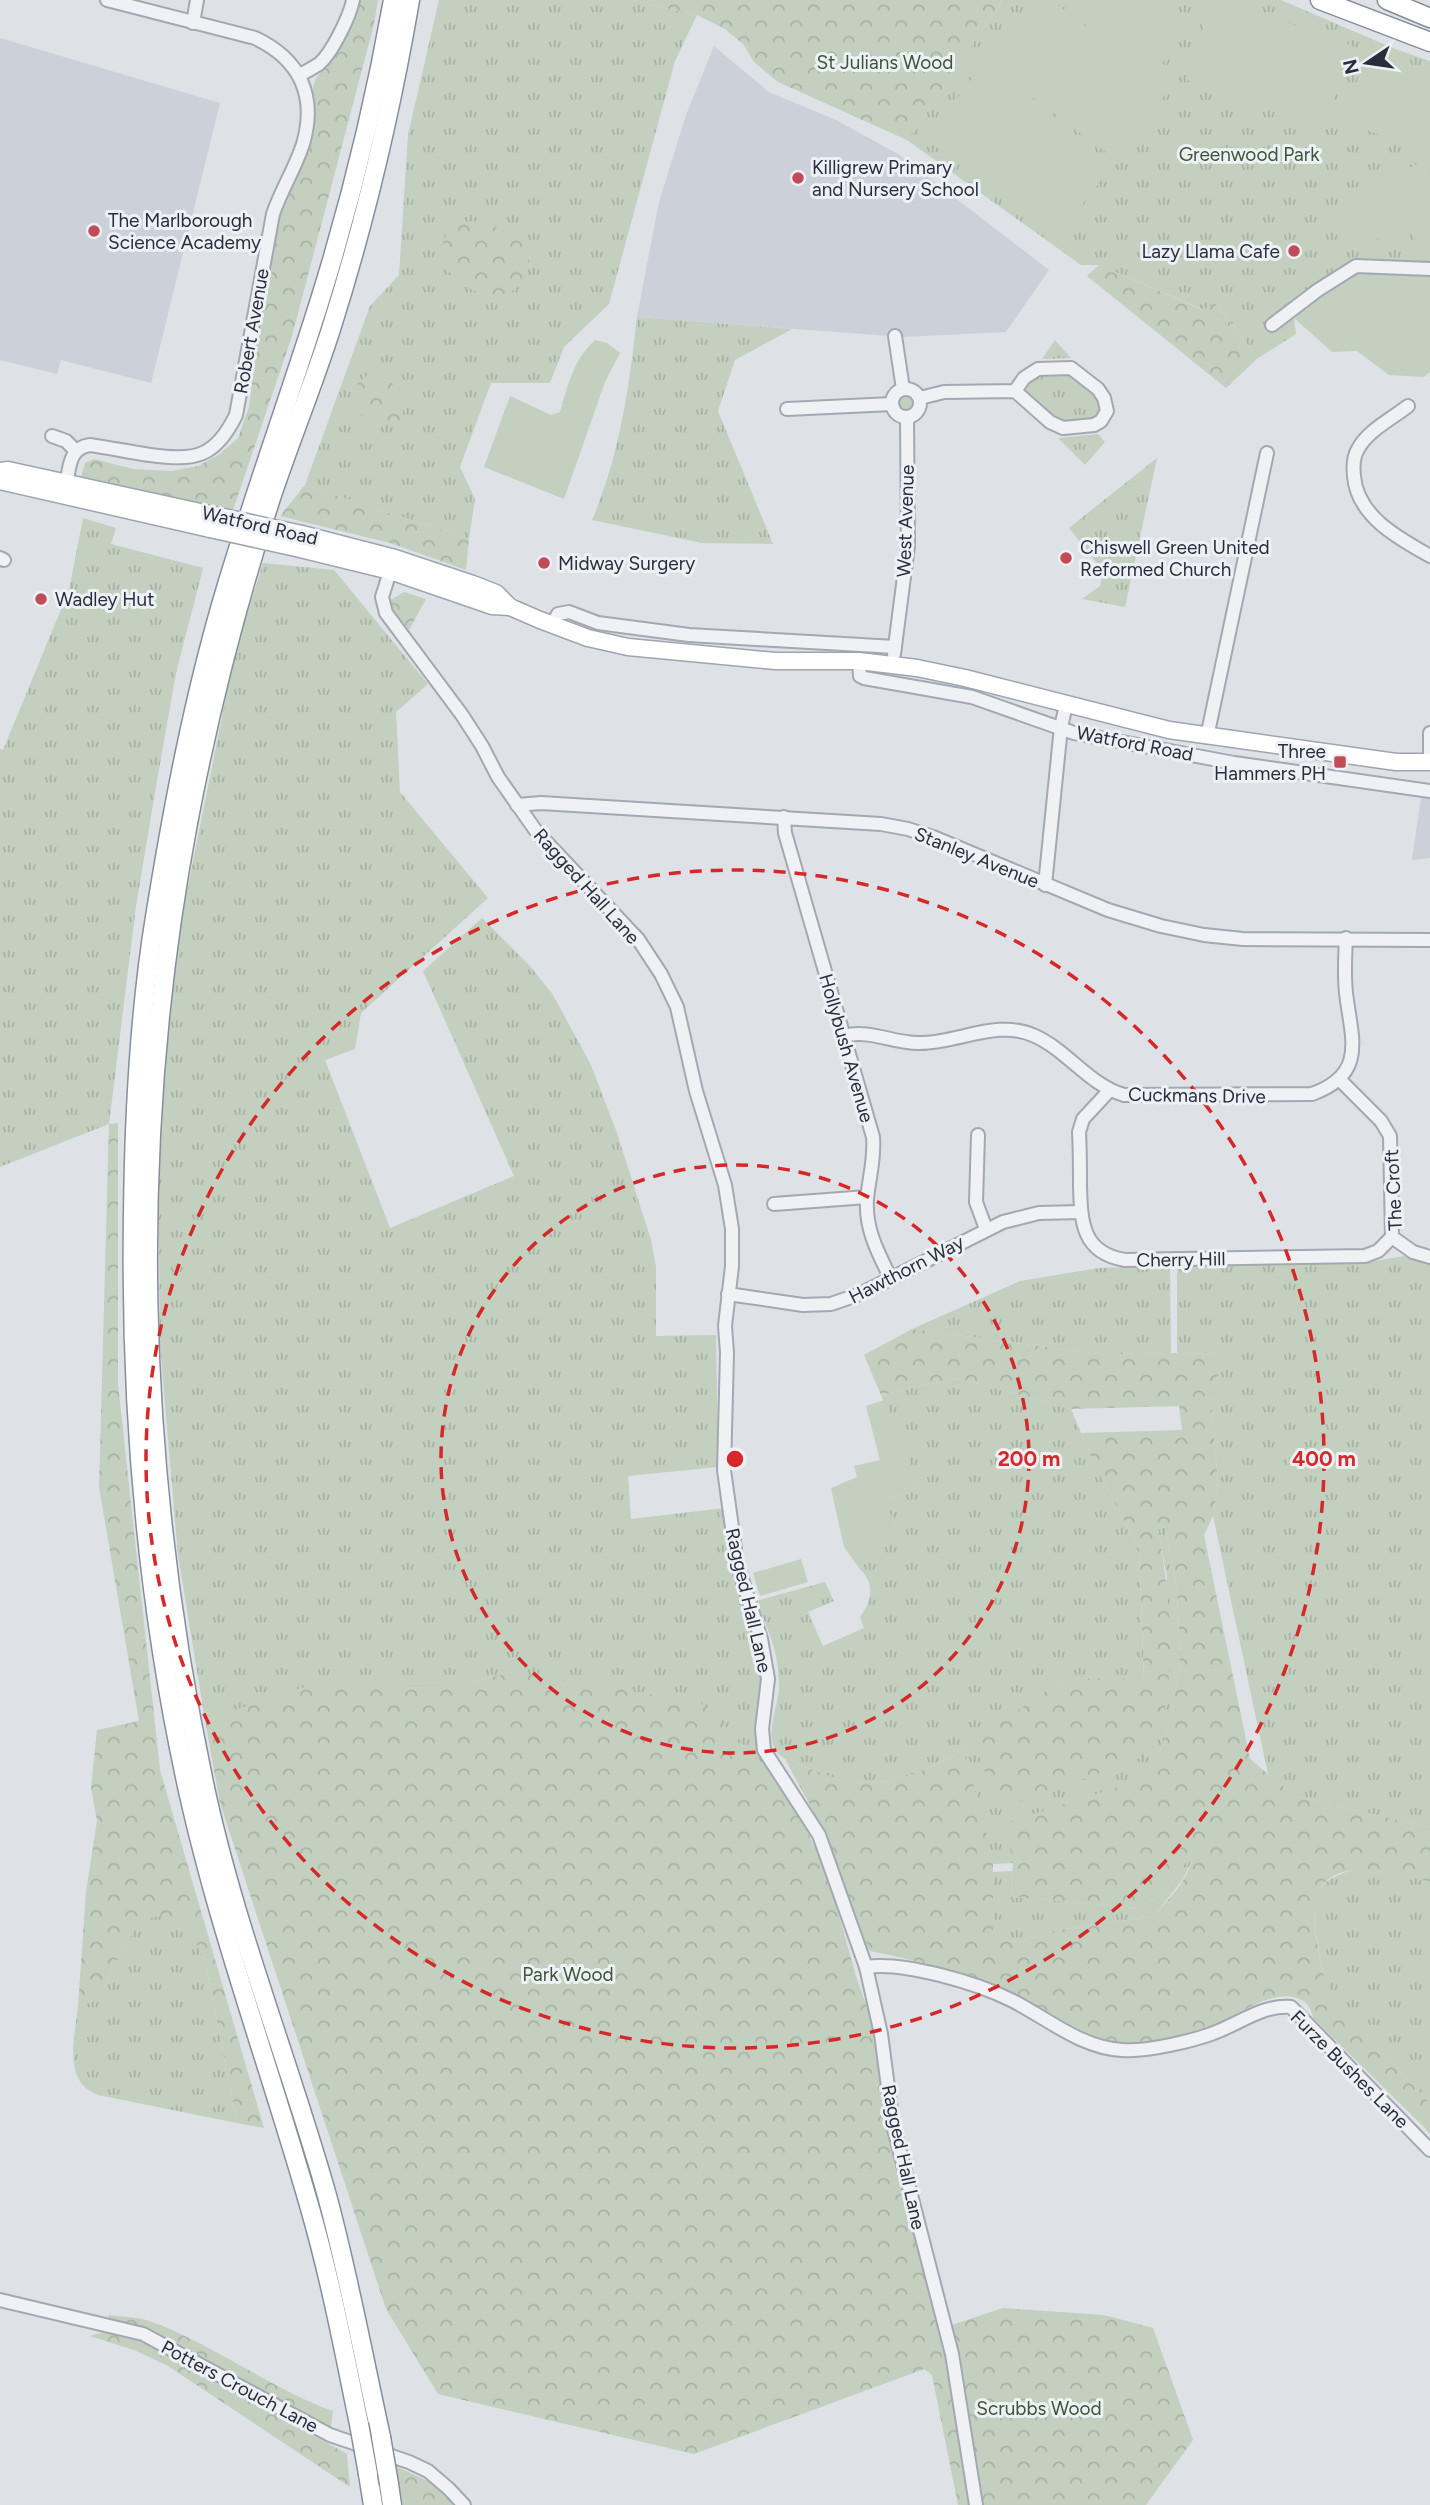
<svg xmlns="http://www.w3.org/2000/svg" width="1430" height="2505" font-family="Figtree,sans-serif">
<style>
.built{fill:#ccd0d8}
.grass{fill:url(#grass-tufts)}
.forest{fill:url(#forest-crowns)}
.garden{fill:#c3cfbf}
.lines{fill:none;stroke-linecap:round;stroke-linejoin:round}
.minor-casing{stroke:#a4a8b0;stroke-width:16}
.major-casing{stroke:#9ea5b1;stroke-width:19}
.highway-casing{stroke:#868e9c;stroke-width:21}
.minor{stroke:#f0f1f5;stroke-width:12}
.major{stroke:#fff;stroke-width:16}
.highway{stroke:#fff;stroke-width:18}
.major-bridge-casing{stroke:#9ea5b1;stroke-width:19;stroke-linecap:butt}
.highway-bridge-casing{stroke:#868e9c;stroke-width:21;stroke-linecap:butt}
.major-bridge{stroke:#fff;stroke-width:16}
.highway-bridge{stroke:#fff;stroke-width:18}
.ring{fill:none;stroke:#d62828;stroke-width:3.5;stroke-dasharray:12 9}
.poi-dot{fill:#c34b57;stroke:#edf0f4;stroke-width:2.5}
.labels{text-anchor:middle;stroke-width:6;stroke-linejoin:round;paint-order:stroke}
.park-label{font-size:19px;fill:#3b5637;stroke:#edf0f4}
.poi-label{font-size:19px;fill:#282e3c;stroke:#edf0f4;text-anchor:start}
.street-label{font-size:19px;fill:#282e3c;stroke:#edf0f4}
.centre{fill:#d62828;stroke:#edf0f4;stroke-width:3.5}
.ring-label{font-size:21px;text-anchor:middle;font-weight:bold;fill:#d62828;stroke:#edf0f4;stroke-width:6;stroke-linejoin:round;paint-order:stroke}
</style>
<defs>
<pattern id="grass-tufts" width="24" height="20" patternUnits="userSpaceOnUse" patternTransform="scale(1.75)"><rect width="24" height="20" fill="#c3cfbf"/><path d="M3 7l-1-3M5 7V3M7 7l1-3M15 17l-1-3M17 17v-4M19 17l1-3" fill="none" stroke="#a8b2a5"/></pattern>
<pattern id="forest-crowns" width="20" height="18" patternUnits="userSpaceOnUse" patternTransform="scale(1.75)"><rect width="20" height="18" fill="#c3cfbf"/><path d="M2 6a3 3 0 1 1 6 0M12 15a3 3 0 1 1 6 0" fill="none" stroke="#a8b2a5"/></pattern>
</defs>
<rect width="100%" height="100%" fill="#dee1e6"/>
<g class="built">
<polygon points="0,38 220,103 151,383 61,360 57,374 0,360"/>
<polygon points="714,46 769,92 836,120 898,154 1049,270 1006,332 902,337 637,317 659,202 686,115"/>
<polygon points="1421,797 1430,798 1430,858 1412,860"/>
</g>
<g class="grass">
<polygon points="439,0 629,0 697,15 675,61 609,304 564,347 550,383 491,383 460,467 475,499 469,539 305,485 370,306 399,275 408,135"/>
<polygon points="1000,0 1281,0 1395,49 1430,61 1430,277 1350,277 1294,317 1296,334 1258,358 1216,304 1204,310 1099,265 1081,265 907,140 1002,1"/>
<path d="M637 317 792 329 735 360 718 411 773 544 702 543 592 520C620 454 629 388 637 317Z"/>
<polygon points="1055,340 1071,358 1042,359"/>
<path d="M1069 372 1098 396 1101 411C1090 427 1074 423 1057 422L1024 392V386L1038 374Z"/>
<circle cx="907" cy="403" r="9"/>
<polygon points="1098,434 1105,442 1085,465 1058,438"/>
<polygon points="1157,458 1125,607 1082,599 1100,586 1103,571 1069,528"/>
<polygon points="83,518 116,528 111,544 203,568 176,673 156,786 136,906 109,1124 0,1167 0,749 3,750 69,590"/>
<polygon points="263,563 334,570 428,684 396,712 400,792 488,898 361,1013 355,1049 325,1060 390,1228 514,1176 423,971 482,918 530,966 553,995 591,1065 617,1133 651,1240 656,1267 656,1336 716,1335 718,1467 628,1476 631,1519 725,1508 743,1610 761,1663 757,1747 776,1779 513,1672 463,1684 320,1683 205,1720 178,1555 160,1345 158,1125 181,921 234,657"/>
<polygon points="1405,1256 1430,1263 1430,1827 1296,1797 1268,1774 1213,1516 1218,1482 1210,1394 1228,1354 1177,1353 1177,1266 1368,1262"/>
<polygon points="1170,1266 1171,1353 1106,1355 912,1329 1020,1281 1099,1268"/>
<path d="M958 1378 1071 1409 1092 1459 1139 1549 1144 1681 1069 1678 1041 1694 975 1741 1108 1770 1131 1764 1167 1577 1158 1529 1165 1527 1177 1590 1180 1662 1168 1730 1157 1758 1143 1776 1121 1787 1013 1859V1863L993 1864 964 1748C931 1770 887 1789 846 1781 826 1777 805 1766 785 1759 760 1744 777 1712 779 1689 779 1683 778 1674 778 1668 775 1644 765 1622 756 1601L825 1582 834 1601 808 1612 823 1646 864 1628 860 1617C873 1600 875 1583 859 1568L892 1538 897 1531 885 1501 919 1486 881 1395Z"/>
<path d="M1193 1858 1183 1879 1154 1916 1045 1932 1019 1943 993 1939V1872L1013 1871 1012 1897 1137 1908C1161 1899 1175 1881 1187 1859Z"/>
<path d="M1358 1869 1389 1871 1430 1882V2103C1409 2081 1388 2059 1367 2036 1356 2024 1341 2011 1332 1996 1324 1981 1320 1961 1318 1945 1311 1903 1310 1879 1358 1869Z"/>
<path d="M166 1914 188 1927 205 1961 237 2123 98 2095C62 2082 75 2037 78 2006L92 2002 106 1983 124 1947 141 1920Z"/>
</g>
<g class="forest">
<polygon points="359,0 378,0 374,24 292,336 233,510 81,477 85,463 94,459 133,469 171,471 198,466 220,454 238,438 249,407 257,341 280,214 305,157 314,126 313,87 315,80 345,38"/>
<polygon points="629,0 1000,0 1002,1 907,140 778,82 754,62 744,45 725,29 697,15"/>
<path d="M474 221C497 225 513 233 529 251 532 326 439 291 442 250 442 243 446 235 448 229L459 222Z"/>
<polygon points="1099,265 1203,310 1215,303 1258,358 1226,388 1087,276"/>
<path d="M373 373 384 378 400 389C409 417 401 434 370 419 366 417 359 415 356 411 344 396 358 378 373 373Z"/>
<polygon points="305,485 469,539 466,570 390,543 280,516"/>
<polygon points="404,592 426,599 409,630 394,613 389,601"/>
<polygon points="118,1123 118,1384 160,1770 264,2128 237,2123 205,1961 188,1927 165,1914 141,1921 124,1947 106,1983 92,2002 78,2006 86,1892 97,1821 91,1787 97,1730 139,1721 99,1487 109,1124"/>
<path d="M912 1329 1106 1355 1171 1353 1228 1354 1210 1394 1218 1482 1213 1516 1204 1535 1250 1759 1296 1797 1430 1827V1882C1376 1868 1303 1849 1316 1935 1319 1955 1322 1979 1333 1996 1342 2011 1356 2024 1368 2037 1388 2059 1409 2081 1430 2103V2133L1314 2019C1312 2014 1310 2007 1307 2004 1280 1980 1234 2019 1209 2029 1188 2037 1163 2041 1141 2043 1083 2048 1039 2003 988 1984 950 1969 910 1959 870 1951L858 1935 825 1833 785 1759C805 1766 826 1777 847 1781 887 1789 931 1770 964 1748L993 1859V1939L1019 1943 1045 1932 1154 1916C1168 1899 1189 1880 1192 1858L1187 1859C1175 1881 1161 1899 1137 1908L1012 1897 1013 1859 1002 1824 1121 1786 1143 1776 1157 1758 1168 1730 1180 1662 1177 1590 1165 1527 1158 1529C1168 1582 1189 1733 1130 1764 1121 1768 1109 1770 1099 1773 1066 1785 1032 1797 998 1809L974 1741 1041 1694 1069 1678 1144 1680 1139 1549 1092 1459 1081 1433 1182 1430 1179 1406 1071 1409 958 1378 881 1395 864 1355Z"/>
<polygon points="513,1672 700,1702 787,1789 827,1873 856,1976 878,2039 940,2329 1003,2308 1104,2315 1153,2328 1193,2440 1146,2505 958,2505 932,2375 924,2369 694,2454 438,2394 386,2309 220,1803 205,1720 320,1682 463,1684"/>
<path d="M109 2315C123 2317 139 2317 152 2322 215 2345 269 2388 333 2411L331 2427 248 2386 187 2349 145 2331 108 2320Z"/>
<polygon points="107,2331 141,2340 176,2358 347,2454 350,2487 168,2366 134,2350 90,2336"/>
<polygon points="395,2466 430,2482 456,2505 403,2505"/>
</g>
<g class="garden">
<polygon points="1031,0 1051,0 1169,89 1116,160 985,62"/>
<polygon points="1099,0 1161,0 1192,24 1156,71 1086,18"/>
<polygon points="1213,0 1226,0 1353,46 1323,130 1185,79"/>
<polygon points="1368,52 1430,74 1430,153 1342,121"/>
<polygon points="980,68 1111,167 1057,238 926,139"/>
<polygon points="1429,157 1430,237 1418,244 1406,223 1411,234 1388,247 1382,237 1360,248 1338,207"/>
<polygon points="1350,277 1430,277 1430,372 1424,377 1389,375 1357,351 1332,352 1293,317"/>
<path d="M595 340 607 343 620 353 605 382 564 499 484 467 510 396 551 415 560 412C568 385 573 360 595 340Z"/>
<polygon points="884,1400 919,1486 885,1501 897,1531 893,1538 859,1568 844,1547 831,1488 857,1477 854,1466 880,1460 866,1406"/>
<polygon points="801,1559 808,1582 760,1596 753,1573"/>
</g>
<g class="lines">
<defs>
<g id="minor">
<polyline points="193,23 197,0"/>
<path d="M299 75C306 72 313 68 319 64 332 53 350 16 353 0"/>
<polyline points="1272,325 1318,290 1356,266 1430,269"/>
<polyline points="895,336 903,389"/>
<circle cx="906" cy="403" r="14"/>
<polyline points="920,398 944,392 1015,391 1050,422 1063,428 1094,425 1101,421 1107,411 1104,398 1098,389 1071,368 1038,369 1024,378 1015,391"/>
<path d="M1408 406C1393 418 1367 431 1358 449 1353 457 1353 467 1354 476 1357 516 1398 538 1430 556"/>
<polyline points="787,409 892,404"/>
<polyline points="52,436 66,441 75,450"/>
<path d="M65 489C70 471 67 448 90 445 110 448 130 452 150 455 195 461 215 458 236 415L273 214C281 190 295 169 303 144 317 96 300 59 255 38L107 0"/>
<polyline points="0,558 4,560"/>
<polyline points="392,565 382,597 386,613 462,715 482,746 498,777 536,831 638,939 661,974 677,1007 696,1091 725,1185 732,1229 732,1266 725,1326 727,1353 724,1470 737,1563 761,1639 768,1679 762,1729 764,1750 819,1835 866,1967 881,2034 893,2125 952,2354 976,2505"/>
<polyline points="552,625 558,614 569,612 598,623 689,635 895,647"/>
<polyline points="894,654 908,546 907,417"/>
<polyline points="859,661 860,676 864,678 972,697 1074,733 1234,763 1430,791"/>
<polyline points="1207,737 1267,453"/>
<polyline points="1430,762 1430,733"/>
<polyline points="517,805 541,803 881,824 908,829 933,837 1108,910 1161,926 1204,935 1243,939 1430,940"/>
<path d="M784 817 785 833 873 1137C875 1159 869 1178 867 1199 865 1229 878 1253 891 1279"/>
<polyline points="1045,885 1061,727 1066,705"/>
<path d="M844 1036C870 1029 892 1043 918 1043 958 1044 996 1018 1035 1036 1068 1051 1089 1085 1124 1095L1312 1094C1368 1074 1351 1037 1346 993 1344 975 1345 956 1346 938"/>
<polyline points="1339,1079 1381,1121 1390,1136 1392,1237"/>
<path d="M1109 1091 1083 1119 1079 1132C1080 1150 1080 1168 1080 1186 1081 1222 1082 1253 1125 1260L1365 1256 1378 1251 1392 1237"/>
<polyline points="978,1135 976,1202 986,1229"/>
<polyline points="774,1204 867,1197"/>
<polyline points="1392,1237 1413,1252 1430,1257"/>
<polyline points="728,1294 803,1305 831,1304 860,1294 1003,1222 1039,1213 1081,1212"/>
<path d="M866 1967C903 1961 977 1983 1011 2000 1047 2018 1081 2048 1122 2050 1147 2052 1199 2040 1221 2030 1245 2020 1264 2005 1291 2007L1430 2150"/>
<polyline points="0,2300 143,2334 330,2435 409,2462 428,2471 449,2489 464,2505"/>
</g>
<g id="major">
<polyline points="0,471 8,470 214,515"/>
<polyline points="0,481 210,529"/>
<polyline points="302,534 395,558 473,584 496,593 510,607 540,620 588,638 628,647 775,661 859,661 917,668 965,678 1169,730 1396,762 1430,762"/>
<polyline points="296,548 390,571 492,606 510,607"/>
</g>
<g id="highway">
<polyline points="1320,0 1430,42"/>
<polyline points="1387,0 1430,18"/>
<path d="M359 2424C344 2351 330 2277 309 2205 269 2065 218 1928 187 1786 146 1598 130 1407 133 1215 134 1116 139 1015 155 917 173 806 194 695 226 588 255 492 289 398 319 303 350 204 375 102 393 0"/>
<path d="M381 2437C363 2355 348 2272 326 2192 287 2055 233 1922 204 1783 137 1467 128 1141 188 823 209 712 237 602 272 495 291 439 313 385 331 329 365 222 391 111 410 0"/>
<polyline points="368,2474 373,2505"/>
<polyline points="389,2484 392,2505"/>
</g>
</defs>
<use href="#minor" class="minor-casing"/>
<use href="#major" class="major-casing"/>
<use href="#highway" class="highway-casing"/>
<use href="#minor" class="minor"/>
<use href="#major" class="major"/>
<use href="#highway" class="highway"/>
<defs>
<g id="major-bridge">
<polyline points="214,515 302,534"/>
<polyline points="210,529 296,548"/>
</g>
<g id="highway-bridge">
<polyline points="359,2424 368,2474"/>
<polyline points="381,2437 389,2484"/>
</g>
</defs>
<use href="#major-bridge" class="major-bridge-casing"/>
<use href="#highway-bridge" class="highway-bridge-casing"/>
<use href="#major-bridge" class="major-bridge"/>
<use href="#highway-bridge" class="highway-bridge"/>
</g>
<g class="ring">
<circle cx="735" cy="1459" r="294"/>
<circle cx="735" cy="1459" r="589"/>
</g>
<g class="poi-dot">
<circle cx="798" cy="178" r="7"/>
<circle cx="94" cy="231" r="7"/>
<circle cx="1294" cy="251" r="7"/>
<circle cx="1066" cy="558" r="7"/>
<circle cx="544" cy="563" r="7"/>
<circle cx="41" cy="599" r="7"/>
<rect x="1333" y="755" width="14" height="14" rx="3.5"/>
</g>
<g class="labels">
<g class="park-label">
<text x="885" y="69">St Julians Wood</text>
<text x="1249" y="161">Greenwood Park</text>
<text x="568" y="1981">Park Wood</text>
<text x="1039" y="2415">Scrubbs Wood</text>
</g>
<g class="poi-label">
<text x="812" y="174">Killigrew Primary<tspan x="812" dy="22">and Nursery School</tspan></text>
<text x="108" y="227">The Marlborough<tspan x="108" dy="22">Science Academy</tspan></text>
<text x="1280" y="258" text-anchor="end">Lazy Llama Cafe</text>
<text x="1080" y="554">Chiswell Green United<tspan x="1080" dy="22">Reformed Church</tspan></text>
<text x="558" y="570">Midway Surgery</text>
<text x="55" y="606">Wadley Hut</text>
<text x="1326" y="758" text-anchor="end">Three<tspan x="1326" dy="22">Hammers PH</tspan></text>
</g>
<g class="street-label">
<text transform="translate(251 331) rotate(-80)" y="7">Robert Avenue</text>
<text transform="translate(905 521) rotate(-88)" y="7">West Avenue</text>
<text transform="translate(260 525) rotate(13)" y="7">Watford Road</text>
<text transform="translate(1135 743) rotate(11)" y="7">Watford Road</text>
<text transform="translate(977 857) rotate(22)" y="7">Stanley Avenue</text>
<text transform="translate(587 886) rotate(48)" y="7">Ragged Hall Lane</text>
<text transform="translate(847 1048) rotate(74)" y="7">Hollybush Avenue</text>
<text transform="translate(1197 1095) rotate(1)" y="7">Cuckmans Drive</text>
<text transform="translate(1393 1190) rotate(-93)" y="7">The Croft</text>
<text transform="translate(1181 1259) rotate(-1)" y="7">Cherry Hill</text>
<text transform="translate(906 1269) rotate(-27)" y="7">Hawthorn Way</text>
<text transform="translate(749 1600) rotate(77)" y="7">Ragged Hall Lane</text>
<text transform="translate(1350 2069) rotate(45)" y="7">Furze Bushes Lane</text>
<text transform="translate(904 2157) rotate(78)" y="7">Ragged Hall Lane</text>
<text transform="translate(240 2386) rotate(28)" y="7">Potters Crouch Lane</text>
</g>
</g>
<circle cx="735" cy="1459" r="10" class="centre"/>
<g class="ring-label">
<text x="1029" y="1466">200 m</text>
<text x="1324" y="1466">400 m</text>
</g>
<g transform="translate(1367 63) rotate(257)" stroke="#edf0f4" stroke-width="5" paint-order="stroke">
<path d="M0-5L12 26L0 18L-12 26Z" fill="#282e3c"/>
<text y="-10" font-size="19" font-weight="bold" text-anchor="middle" fill="#282e3c">N</text>
</g>
</svg>
